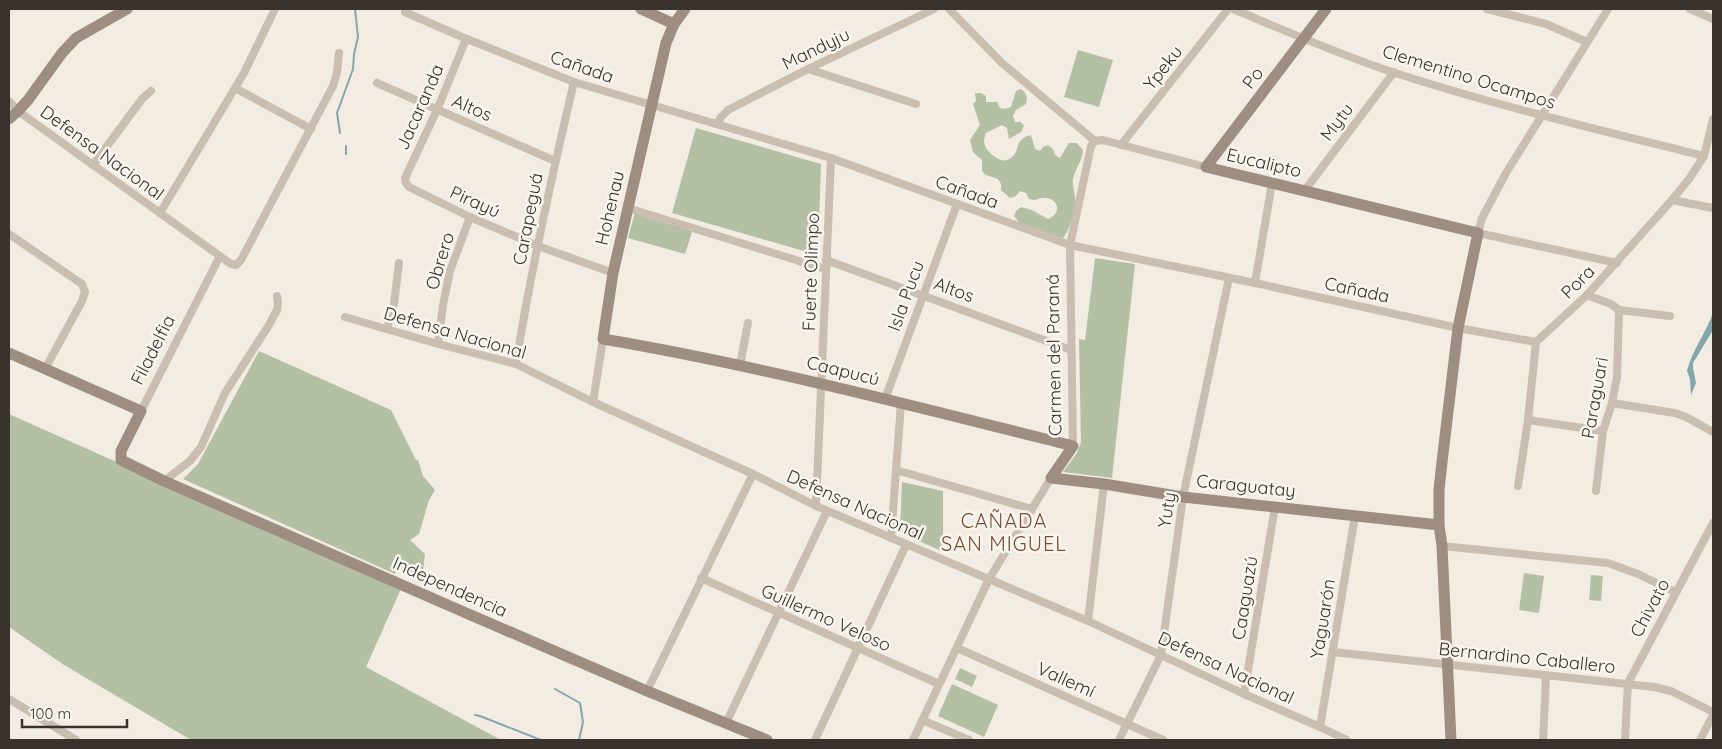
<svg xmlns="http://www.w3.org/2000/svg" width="1722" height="749" font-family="Quicksand,sans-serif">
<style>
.green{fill:#b4c0a4}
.water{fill:#84a7ac}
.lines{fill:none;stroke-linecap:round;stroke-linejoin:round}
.stream{stroke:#84a7ac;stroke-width:2}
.street{stroke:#c9beaf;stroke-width:8}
.secondary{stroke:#9d8e81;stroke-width:11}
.labels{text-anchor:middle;stroke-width:5;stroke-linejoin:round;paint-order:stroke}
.street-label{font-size:18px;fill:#39322d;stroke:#f9f6ef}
.quarter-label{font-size:20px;letter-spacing:1px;fill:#80492e;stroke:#f9f6ef}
</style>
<rect width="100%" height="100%" fill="#f2ece3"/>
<g class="green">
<polygon points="1078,50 1113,60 1099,107 1064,97"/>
<path d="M1021 89C1027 94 1028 97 1026 104L1016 110 1013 116 1015 122H1021L1024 126 1021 132 1009 139 1007 128 1002 125 986 133C984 138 983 142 986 148 991 155 1003 166 1012 157 1021 149 1014 139 1031 135L1035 149 1040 151 1043 147 1048 145 1053 149 1055 155 1060 158 1069 143H1077L1083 150C1083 160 1075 169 1073 179 1072 188 1076 194 1075 202 1074 213 1070 231 1062 239L1021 225 1014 216 1016 211 1021 207 1032 210 1048 219C1066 212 1055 191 1035 200L1029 199 1026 193 1020 191 1016 196 1010 198 1001 190V184L998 179 986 175 982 171V160L973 152 970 140 980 125 973 104 976 101 975 93H981L986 96V102H997L1000 108 1005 109 1011 107 1016 91Z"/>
<polygon points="696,128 821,164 818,255 672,213"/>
<polygon points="635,212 693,229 685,254 628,238"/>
<polygon points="1095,258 1135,264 1112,478 1063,472 1077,453 1081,442 1079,339 1085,340"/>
<polygon points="259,351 391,410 416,460 418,460 423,476 435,490 429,500 419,534 410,540 425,554 423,571 405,573 399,566 395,574 183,479 198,464"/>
<polygon points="9,414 401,589 366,667 501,740 191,740 64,665 9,627"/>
<polygon points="902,482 943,491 943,552 900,532"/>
<polygon points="1524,573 1544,576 1539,613 1519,610"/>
<polygon points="1591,575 1603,576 1601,601 1589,600"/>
<polygon points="960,668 977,676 972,687 955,679"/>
<polygon points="952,684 998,705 984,737 938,716"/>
</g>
<path class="water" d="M1713 313V330L1693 363V368L1696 383 1691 395 1690 379 1687 371C1692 350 1706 333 1713 313Z"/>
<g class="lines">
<g class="stream">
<polyline points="340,133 337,113 353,69 354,54 358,37 355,9"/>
<polyline points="346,146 346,154"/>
<polyline points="555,689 580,703 583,722 579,740"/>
<polyline points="475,715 480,716 541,740"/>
</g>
<g class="street">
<polyline points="949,9 1002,63 1095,141 1103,140 1206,167"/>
<path d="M1233 9C1286 31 1340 55 1395 73 1497 106 1600 130 1704 156"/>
<polyline points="1487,9 1546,24 1587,42"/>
<polyline points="1608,9 1506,173 1482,218 1478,233 1617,263"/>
<polyline points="1690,9 1713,19"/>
<polyline points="405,12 462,37 574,82 831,158 1070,245 1255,283 1458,328 1536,342"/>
<polyline points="466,39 437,110 405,178 406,183 409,187 470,217 538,246 613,273"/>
<polyline points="808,69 916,104"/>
<polyline points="377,83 555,161"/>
<polyline points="235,88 311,129"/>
<polyline points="9,101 18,111 231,264 236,265 241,260 333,86 337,73 339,53"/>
<polyline points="717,124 721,117 728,110 808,69 934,9"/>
<polyline points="1121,145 1228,9"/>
<polyline points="93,165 142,99 151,91"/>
<polyline points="1305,190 1394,72"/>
<polyline points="1672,200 1713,208"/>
<polyline points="628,208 825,269"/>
<polyline points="160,213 244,73 275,9"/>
<polyline points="9,234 82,284 85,292 82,301 45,369"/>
<polyline points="826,260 1071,350"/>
<polyline points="1255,283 1272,183"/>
<polyline points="1587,295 1611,304 1619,310 1670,316"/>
<polyline points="345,317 438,344 516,364 593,402 753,474 816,506 1088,621 1244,694 1320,727 1347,740"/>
<polyline points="387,329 394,304 399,263"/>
<polyline points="438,344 443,305 450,271 470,217"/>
<path d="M516 364C531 269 552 175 574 82"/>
<polyline points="740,365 748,323"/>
<polyline points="885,399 957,204"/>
<polyline points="593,402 603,339"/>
<polyline points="1612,403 1675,413 1686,417 1713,432"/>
<polyline points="141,411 220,256"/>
<polyline points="1528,420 1603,431"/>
<polyline points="1073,446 1070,245 1091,146 1095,141"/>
<polyline points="896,470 1032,509"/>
<polyline points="164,481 190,461 201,447 225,393 269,325 277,310 278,303 277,296"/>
<polyline points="1518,486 1528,420 1536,342 1587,295 1672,200 1689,179 1704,156 1713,119"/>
<polyline points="1596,491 1603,431 1612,403 1617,377 1619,310"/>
<polyline points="816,506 831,158"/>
<polyline points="891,538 901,403"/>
<polyline points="1442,546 1608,563 1638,574 1675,592"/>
<polyline points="701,578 939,684"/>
<polyline points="1088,621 1104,484"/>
<polyline points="957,648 1163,740"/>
<polyline points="1333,652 1654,687 1671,691 1713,712"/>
<polyline points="647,691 753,474"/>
<polyline points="1244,694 1275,507"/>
<polyline points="9,699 76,740"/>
<polyline points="922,720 969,740"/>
<polyline points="726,723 827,511"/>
<polyline points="1320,727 1355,516"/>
<polyline points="815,740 906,545"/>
<polyline points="913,740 989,579 1051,478"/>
<polyline points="1119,740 1161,655 1183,497 1229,278"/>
<polyline points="1543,740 1546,676"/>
<polyline points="1625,740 1628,683 1713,523"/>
<polyline points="1700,740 1713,715"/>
</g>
<g class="secondary">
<polyline points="641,9 674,24"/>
<path d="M685 9 674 24 666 43 613 273 603 339C762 366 917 407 1073 446L1051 478 1104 484 1183 497 1439 525"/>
<polyline points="1326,9 1206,167 1478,233 1458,328 1442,462 1439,490 1439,525 1442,546 1451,740"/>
<polyline points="9,119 18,111 28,100 62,53 76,38 127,9"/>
<polyline points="9,353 141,411 121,451 121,460 164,481 466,613 647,691 767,740"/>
</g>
</g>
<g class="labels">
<g class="street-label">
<text transform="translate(816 49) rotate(-26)" y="6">Mandyju</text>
<text transform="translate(582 67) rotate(19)" y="6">Cañada</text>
<text transform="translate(1163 68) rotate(-52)" y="6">Ypeku</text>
<text transform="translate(1469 77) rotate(17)" y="6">Clementino Ocampos</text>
<text transform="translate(1253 78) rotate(-53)" y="6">Po</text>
<text transform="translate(420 107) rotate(-66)" y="6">Jacaranda</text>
<text transform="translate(472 108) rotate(23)" y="6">Altos</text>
<text transform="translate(1337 122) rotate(-53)" y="6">Mytu</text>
<text transform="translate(102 153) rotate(36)" y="6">Defensa Nacional</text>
<text transform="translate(1264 163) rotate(13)" y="6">Eucalipto</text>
<text transform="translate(967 192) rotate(20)" y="6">Cañada</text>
<text transform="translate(475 202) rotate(24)" y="6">Pirayú</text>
<text transform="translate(610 208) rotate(-77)" y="6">Hohenau</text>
<text transform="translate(528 219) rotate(-79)" y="6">Carapeguá</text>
<text transform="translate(440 261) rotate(-73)" y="6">Obrero</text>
<text transform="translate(811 272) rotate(-88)" y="6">Fuerte Olimpo</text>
<text transform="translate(1578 282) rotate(-45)" y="6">Pora</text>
<text transform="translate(954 290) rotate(20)" y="6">Altos</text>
<text transform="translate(1357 290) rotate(12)" y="6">Cañada</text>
<text transform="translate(906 296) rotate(-70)" y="6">Isla Pucu</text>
<text transform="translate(455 333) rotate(16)" y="6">Defensa Nacional</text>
<text transform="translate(153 350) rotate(-63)" y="6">Filadelfia</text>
<text transform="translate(1054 355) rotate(-91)" y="6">Carmen del Paraná</text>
<text transform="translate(843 371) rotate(14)" y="6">Caapucú</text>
<text transform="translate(1595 398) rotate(-80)" y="6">Paraguari</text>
<text transform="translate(1246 486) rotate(6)" y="6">Caraguatay</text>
<text transform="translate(855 505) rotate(24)" y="6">Defensa Nacional</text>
<text transform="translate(1167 510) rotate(-81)" y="6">Yuty</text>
<text transform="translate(450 587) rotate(24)" y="6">Independencia</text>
<text transform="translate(1245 598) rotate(-81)" y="6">Caaguazú</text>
<text transform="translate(1650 608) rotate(-62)" y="6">Chivato</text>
<text transform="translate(826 618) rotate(24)" y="6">Guillermo Veloso</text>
<text transform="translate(1323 619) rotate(-81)" y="6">Yaguarón</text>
<text transform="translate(1527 658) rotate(6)" y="6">Bernardino Caballero</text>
<text transform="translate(1226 668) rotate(25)" y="6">Defensa Nacional</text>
<text transform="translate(1066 680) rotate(24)" y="6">Vallemí</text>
</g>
<g class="quarter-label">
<text x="1004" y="528">CAÑADA<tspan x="1004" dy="23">SAN MIGUEL</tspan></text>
</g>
</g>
<rect width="1722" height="749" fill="none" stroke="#39322d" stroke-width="20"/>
<path d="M22 719v8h105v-8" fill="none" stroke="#39322d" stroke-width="2.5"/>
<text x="30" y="719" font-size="15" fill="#39322d" stroke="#f9f6ef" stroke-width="4" paint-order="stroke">100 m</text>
</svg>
